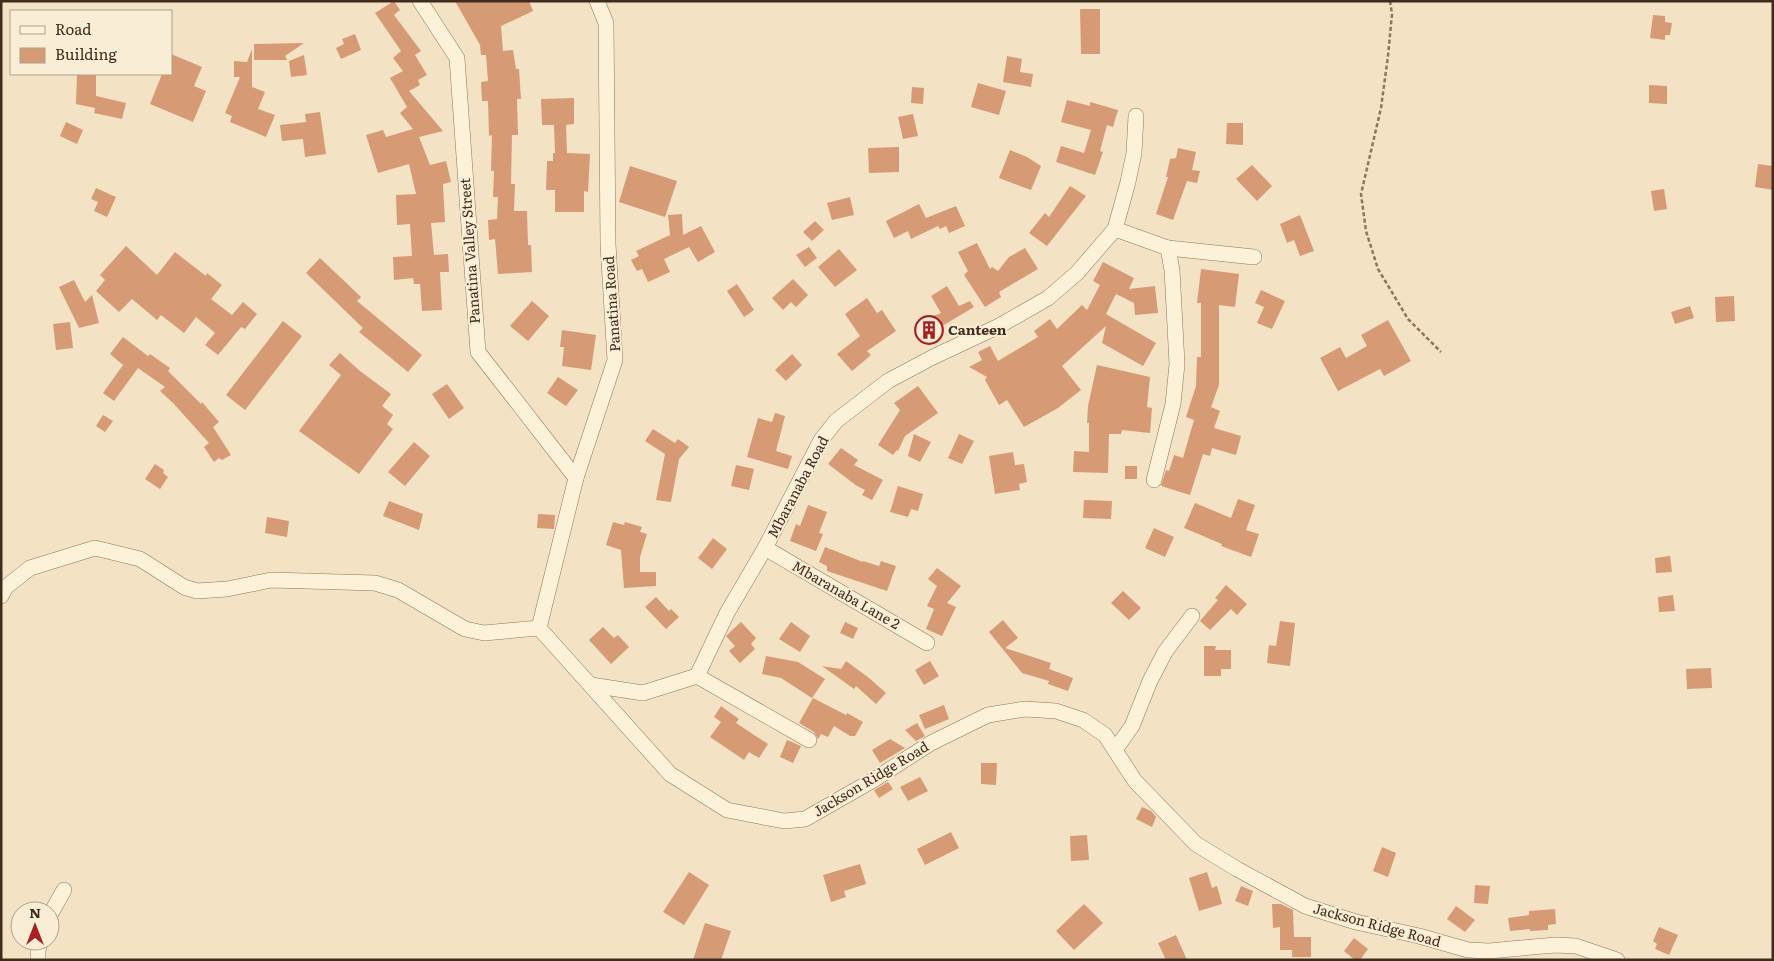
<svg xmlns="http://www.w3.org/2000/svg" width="1774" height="961" font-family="Literata,serif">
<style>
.building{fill:#d69a75}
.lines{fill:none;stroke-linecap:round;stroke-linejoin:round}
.minor-casing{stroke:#917458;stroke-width:16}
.path{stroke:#917458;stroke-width:2.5;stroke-dasharray:4 2.5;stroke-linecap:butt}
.minor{stroke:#fcf1d9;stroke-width:15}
.labels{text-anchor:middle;stroke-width:4;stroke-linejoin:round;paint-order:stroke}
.street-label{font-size:14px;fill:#3f2c1d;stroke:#f9eed5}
.poi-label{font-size:14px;font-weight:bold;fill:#3f2c1d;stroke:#f9eed5;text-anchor:start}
</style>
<rect width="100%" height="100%" fill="#f3e3c4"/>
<g class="building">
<polygon points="394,1 400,10 394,15 421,51 415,55 427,75 418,80 420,85 409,91 443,131 419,137 430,165 446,161 451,182 443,184 445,222 431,223 434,255 448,254 449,272 440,272 442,310 422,311 420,284 414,284 413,278 394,280 393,257 412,256 410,224 397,225 396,195 416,194 409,164 378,173 366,135 383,130 386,137 413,129 400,113 407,107 390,78 403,71 393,58 401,51 375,13"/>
<polygon points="455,1 529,1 533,11 501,26 503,51 513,50 516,69 519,69 521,99 517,99 518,135 512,135 511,184 515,184 514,211 527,211 528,245 531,245 532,272 498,274 495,239 489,240 488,220 497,219 498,197 493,197 494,171 491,171 492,135 489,136 488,101 482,101 481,82 488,81 486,55 481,55 480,45"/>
<polygon points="1080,9 1100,9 1100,54 1081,54"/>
<polygon points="1653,15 1665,16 1665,22 1672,23 1670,35 1665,35 1665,40 1650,38"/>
<polygon points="355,34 361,50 341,59 336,48 344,44 342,39"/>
<polygon points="304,43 285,56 287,60 254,60 254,44"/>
<polygon points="252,49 252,87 265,92 258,109 275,115 266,137 230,122 232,116 225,113 240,77 234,77 234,61 247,62"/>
<polygon points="171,54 202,67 194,86 206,91 193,122 150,104 162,74 171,74"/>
<polygon points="304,55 307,75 291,77 289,61"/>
<polygon points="1007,56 1022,59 1020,72 1033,74 1031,87 1003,82"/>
<polygon points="77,74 96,74 96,96 126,103 122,119 94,113 95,108 76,104"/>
<polygon points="978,83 1006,91 999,115 971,107"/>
<polygon points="1649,85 1667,86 1667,104 1649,103"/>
<polygon points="912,87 924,88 923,104 911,103"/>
<polygon points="574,98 574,124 566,125 567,153 590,154 588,192 584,191 584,212 555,212 555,190 546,190 547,161 553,161 553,153 555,153 554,125 542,125 541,99"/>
<polygon points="1067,100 1090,106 1090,102 1118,110 1113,127 1107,125 1100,151 1103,152 1095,175 1056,162 1061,146 1084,153 1091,130 1061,122"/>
<polygon points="320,112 326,154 305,157 303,139 282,141 280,125 306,122 305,114"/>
<polygon points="913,114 918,136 903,139 898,117"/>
<polygon points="66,122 83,130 77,144 60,136"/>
<polygon points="1227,123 1243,123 1243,145 1226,144"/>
<polygon points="899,147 899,172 869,173 868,148"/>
<polygon points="1178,148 1196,152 1192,170 1200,171 1197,183 1187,181 1173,220 1156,214 1168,177 1166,177 1170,159 1176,158"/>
<polygon points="1010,150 1027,157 1041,166 1031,190 999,178"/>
<polygon points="1758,164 1773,166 1773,190 1755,187"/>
<polygon points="1252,165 1272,186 1257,201 1236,179"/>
<polygon points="630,166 677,181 665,217 619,202"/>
<polygon points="1070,186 1086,196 1047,246 1029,233 1045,213 1049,217"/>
<polygon points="96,188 116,197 107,217 94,211 98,202 91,199"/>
<polygon points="1664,189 1667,209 1654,211 1651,191"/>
<polygon points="850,197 854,215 832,220 827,203"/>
<polygon points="919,204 926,218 956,206 965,226 949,233 946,226 940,229 938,226 911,239 908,231 894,238 886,221"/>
<polygon points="682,214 683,235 701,226 715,252 698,262 689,247 664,259 670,272 648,282 642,269 637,271 631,260 639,256 636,251 670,235 668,215"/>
<polygon points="1300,215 1314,251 1300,256 1294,240 1287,243 1280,224"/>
<polygon points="815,221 824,230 812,241 803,232"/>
<polygon points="977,243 990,269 992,267 998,271 1009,257 1025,248 1038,269 999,292 1001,297 985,307 964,275 968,271 958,252"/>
<polygon points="126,246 157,275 175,252 206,276 207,273 222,285 211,299 232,315 243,302 257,314 245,329 241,327 218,355 205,345 215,333 196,317 184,333 161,315 157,320 132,299 119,312 96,291 105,280 100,275"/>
<polygon points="809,247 817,258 805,267 796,255"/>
<polygon points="839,249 857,270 835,287 818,267"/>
<polygon points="320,258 361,297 357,301 422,355 408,372 359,332 363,328 306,273"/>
<polygon points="1103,262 1134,278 1129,289 1155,286 1158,313 1135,315 1134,303 1116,294 1106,314 1156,343 1143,366 1102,343 1106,326 1062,366 1081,390 1058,408 1024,427 1007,400 999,405 985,380 987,377 969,367 982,360 978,352 990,346 998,361 1038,337 1034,331 1050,319 1057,329 1082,305 1087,310 1100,285 1093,281"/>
<polygon points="1201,269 1239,274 1235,307 1219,305 1219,385 1211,407 1220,411 1214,428 1241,436 1236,455 1212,448 1210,456 1203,454 1190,495 1161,486 1166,470 1169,471 1174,455 1183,458 1194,420 1186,417 1196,386 1197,357 1201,357 1201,303 1197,303"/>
<polygon points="793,279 808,295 796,307 791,302 783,310 772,298"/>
<polygon points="74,280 85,302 92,295 99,323 79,328 59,287"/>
<polygon points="737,284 754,310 744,317 727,291"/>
<polygon points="947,286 959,306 970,301 974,307 927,335 921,321 941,313 931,296"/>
<polygon points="1261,290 1285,301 1272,329 1257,323 1264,307 1255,303"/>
<polygon points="1734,296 1735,321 1716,322 1715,297"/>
<polygon points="867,298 877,313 882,310 896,331 867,351 871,355 852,371 837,354 860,336 845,314"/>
<polygon points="532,301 549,316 528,341 510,326"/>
<polygon points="1690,306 1694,318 1675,324 1671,312"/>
<polygon points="1388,320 1411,361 1384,376 1380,369 1338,391 1320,358 1340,347 1346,358 1367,346 1361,335"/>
<polygon points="283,321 302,336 245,410 226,395"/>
<polygon points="70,322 73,348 56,350 53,324"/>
<polygon points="562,330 596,335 591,370 562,366 564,347 560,347"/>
<polygon points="123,337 148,356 150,354 170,368 168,371 201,404 202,402 219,422 213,427 231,455 222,460 219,458 214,462 204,447 209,443 174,404 160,391 165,387 138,368 114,401 103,393 123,365 110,354"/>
<polygon points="340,353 360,371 391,394 382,406 393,415 387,424 393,429 359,474 299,431 341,375 329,365"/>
<polygon points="792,354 802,365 786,381 775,370"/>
<polygon points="1097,365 1150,377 1147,407 1152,408 1150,433 1122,430 1121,434 1109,434 1108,473 1073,472 1074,451 1089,452 1089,423 1087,423 1088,406"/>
<polygon points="558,377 578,390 566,406 547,393"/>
<polygon points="447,384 464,408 449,419 432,394"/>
<polygon points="918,386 938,413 905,436 898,451 897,450 893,455 878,445 900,410 894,403"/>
<polygon points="775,413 785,416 776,451 792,456 788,469 747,457 758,418 772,422"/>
<polygon points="103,415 113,421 105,432 96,426"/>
<polygon points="653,429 675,443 678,439 689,447 679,459 671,502 656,500 665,454 645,441"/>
<polygon points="914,434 931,442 920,462 908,456"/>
<polygon points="959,434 974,441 962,464 948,458"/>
<polygon points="414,442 430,456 405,486 388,472"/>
<polygon points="841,448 858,460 854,465 883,480 872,500 862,495 865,490 857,486 828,464"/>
<polygon points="1013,452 1015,465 1024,464 1027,482 1019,484 1020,490 995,494 989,456"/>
<polygon points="155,464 164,470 163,473 168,477 160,489 145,479"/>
<polygon points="736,465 754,469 749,490 731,486"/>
<rect x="1125" y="466" width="12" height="13"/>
<polygon points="898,486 923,494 918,511 911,509 908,517 890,512"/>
<polygon points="1238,499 1255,505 1246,530 1259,534 1251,557 1221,546 1222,544 1184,528 1195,503 1231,518"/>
<polygon points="1084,500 1112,501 1111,519 1083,518"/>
<polygon points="389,501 423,514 419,530 383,516"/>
<polygon points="808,505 827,512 819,533 823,534 816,551 790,541 796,524 800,526"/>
<polygon points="538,514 555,515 554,529 537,528"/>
<polygon points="267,517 289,521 287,537 265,533"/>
<polygon points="613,522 624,525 625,522 642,527 640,532 647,534 640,557 640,572 656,572 656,586 624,588 621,550 606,545"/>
<polygon points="1154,528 1174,537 1165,557 1145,548"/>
<polygon points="713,538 727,549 712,569 698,558"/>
<polygon points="825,547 863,562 863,561 879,566 881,561 896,566 887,591 827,571 827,566 819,562"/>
<polygon points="1670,556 1672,572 1656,573 1655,558"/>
<polygon points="937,568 961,586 947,603 956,607 942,636 926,629 934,609 927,606 937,586 928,579"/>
<polygon points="1226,585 1247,604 1237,615 1231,609 1210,630 1200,621 1218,600 1215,598"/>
<polygon points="1123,591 1141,608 1129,620 1111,603"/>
<polygon points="1673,595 1675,611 1659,612 1658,597"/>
<polygon points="656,597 669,611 671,609 679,617 666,629 645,607"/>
<polygon points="1003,620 1018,638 1005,648 1051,663 1049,669 1073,678 1068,691 1048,684 1049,681 1022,673 989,632"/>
<polygon points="1280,621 1295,623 1290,666 1267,663 1269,645 1276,646"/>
<polygon points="741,622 756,638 751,644 755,649 740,663 729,651 735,646 726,636"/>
<polygon points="791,622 810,636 800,652 779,639"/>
<polygon points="845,622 858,628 853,639 840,633"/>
<polygon points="603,627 614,638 618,635 629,647 611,664 589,640"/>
<polygon points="1204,646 1216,646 1215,650 1231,650 1231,669 1221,669 1221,676 1204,676"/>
<polygon points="766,656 798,662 825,679 812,698 781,678 762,674"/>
<polygon points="846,661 869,678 886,693 876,704 856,686 854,689 822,666 841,669"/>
<polygon points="930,661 939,676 924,685 915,670"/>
<polygon points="1711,668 1712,688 1687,689 1686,669"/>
<polygon points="813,698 846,715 847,713 863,722 855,736 850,736 834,726 828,737 821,734 818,739 814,732 799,723"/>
<polygon points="944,705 949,719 925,729 919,715"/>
<polygon points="721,706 739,719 736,723 768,744 759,758 749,752 744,760 710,737 721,722 714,717"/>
<polygon points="917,723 925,736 916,741 905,730"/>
<polygon points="890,739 905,748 880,763 872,750"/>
<polygon points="787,740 801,746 793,763 780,757"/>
<polygon points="981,763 997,763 996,785 981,784"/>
<polygon points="920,777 928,791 908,801 900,787"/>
<polygon points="888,782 893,789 879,798 874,790"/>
<polygon points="1142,807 1151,811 1156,817 1152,827 1136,819"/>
<polygon points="951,832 959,848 925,865 917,849"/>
<polygon points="1087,835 1089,860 1071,861 1070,836"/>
<polygon points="1382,847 1396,853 1388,877 1373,871"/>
<polygon points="860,864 866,884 844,891 846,897 831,902 823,875"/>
<polygon points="689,872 709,885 684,925 663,912"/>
<polygon points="1207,872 1212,888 1217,886 1222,904 1199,911 1189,878"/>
<polygon points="1475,885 1490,886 1488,904 1474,903"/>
<polygon points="1241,886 1253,891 1248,906 1235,901"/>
<polygon points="1084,904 1103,923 1074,950 1056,931"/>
<polygon points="1272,904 1281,904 1293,910 1294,937 1311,937 1311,957 1292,957 1292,950 1280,950 1280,927 1273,928"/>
<polygon points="1456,906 1475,920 1465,932 1447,919"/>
<polygon points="1555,909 1556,924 1548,925 1548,930 1530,931 1530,929 1510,931 1508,918 1529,915 1529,911"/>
<polygon points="705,923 731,931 721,960 693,960"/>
<polygon points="1659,927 1678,935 1669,955 1655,949 1657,944 1653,941"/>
<polygon points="1176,935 1187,960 1166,960 1158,943"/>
<polygon points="1354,938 1368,949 1360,960 1355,960 1344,951"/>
</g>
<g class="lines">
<defs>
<g id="minor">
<polyline points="420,1 457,58 478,352 576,478"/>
<polyline points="1115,229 1168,248 1254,257"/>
<polyline points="1154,480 1173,404 1177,364 1172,270 1168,248"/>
<polyline points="765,548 927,643"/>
<polyline points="1,596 6,587 30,568 95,548 140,559 184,587 197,591 227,589 271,580 375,583 398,590 465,629 484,633 539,628"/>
<polyline points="539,628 670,774 727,810 784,821 805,819 875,779 931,743 988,715 1025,709 1056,711 1083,720 1105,735 1135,781 1196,844 1237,869 1305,906 1356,922 1419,936 1468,950 1489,951 1555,945 1576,946 1617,960"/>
<polyline points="539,628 576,478 615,360 608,244 606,23 597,1"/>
<polyline points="697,676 809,740"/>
<polyline points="591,685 643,693 697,676 727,613 765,548 821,440 836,421 888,381 933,357 999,326 1048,298 1077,273 1115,229 1128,182 1134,153 1136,116"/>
<polyline points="1115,750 1132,726 1150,681 1165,652 1192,616"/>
<polyline points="50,915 64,890"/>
<polyline points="38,960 38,951 40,941"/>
</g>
</defs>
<use href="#minor" class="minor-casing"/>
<polyline class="path" points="1390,1 1392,14 1388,56 1381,108 1361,194 1366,231 1378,269 1408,319 1441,352"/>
<use href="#minor" class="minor"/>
</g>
<defs>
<symbol id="building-ring" viewBox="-11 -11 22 22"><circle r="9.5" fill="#f9eed5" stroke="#a72026" stroke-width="1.5"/><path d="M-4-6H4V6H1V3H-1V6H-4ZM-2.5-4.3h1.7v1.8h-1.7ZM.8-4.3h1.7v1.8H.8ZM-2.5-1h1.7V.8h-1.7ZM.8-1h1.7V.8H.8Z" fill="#a72026"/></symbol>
</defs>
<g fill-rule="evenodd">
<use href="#building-ring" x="913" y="314" width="32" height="32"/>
</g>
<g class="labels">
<g class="street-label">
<text transform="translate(470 251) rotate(-94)" y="5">Panatina Valley Street</text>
<text transform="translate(612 304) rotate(-94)" y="5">Panatina Road</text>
<text transform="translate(798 487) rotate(-62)" y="5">Mbaranaba Road</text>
<text transform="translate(846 595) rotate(30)" y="5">Mbaranaba Lane 2</text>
<text transform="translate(871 779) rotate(-31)" y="5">Jackson Ridge Road</text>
<text transform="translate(1377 925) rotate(15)" y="5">Jackson Ridge Road</text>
</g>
<g class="poi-label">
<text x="948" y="335">Canteen</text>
</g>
</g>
<rect width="1774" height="961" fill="none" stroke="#3f2c1d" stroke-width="5"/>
<rect x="10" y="10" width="162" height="65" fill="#f9eed5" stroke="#afa08b"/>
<rect x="20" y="26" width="25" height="8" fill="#fcf1d9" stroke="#afa08b"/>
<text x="55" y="35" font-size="15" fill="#3f2c1d">Road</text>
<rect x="20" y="48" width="25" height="15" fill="#d69a75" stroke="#afa08b"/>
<text x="55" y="60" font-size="15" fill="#3f2c1d">Building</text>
<g transform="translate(35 926)"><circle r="24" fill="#f9eed5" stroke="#afa08b"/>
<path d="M0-4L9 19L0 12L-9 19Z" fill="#a72026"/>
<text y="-8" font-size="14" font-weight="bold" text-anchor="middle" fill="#3f2c1d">N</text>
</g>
</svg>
